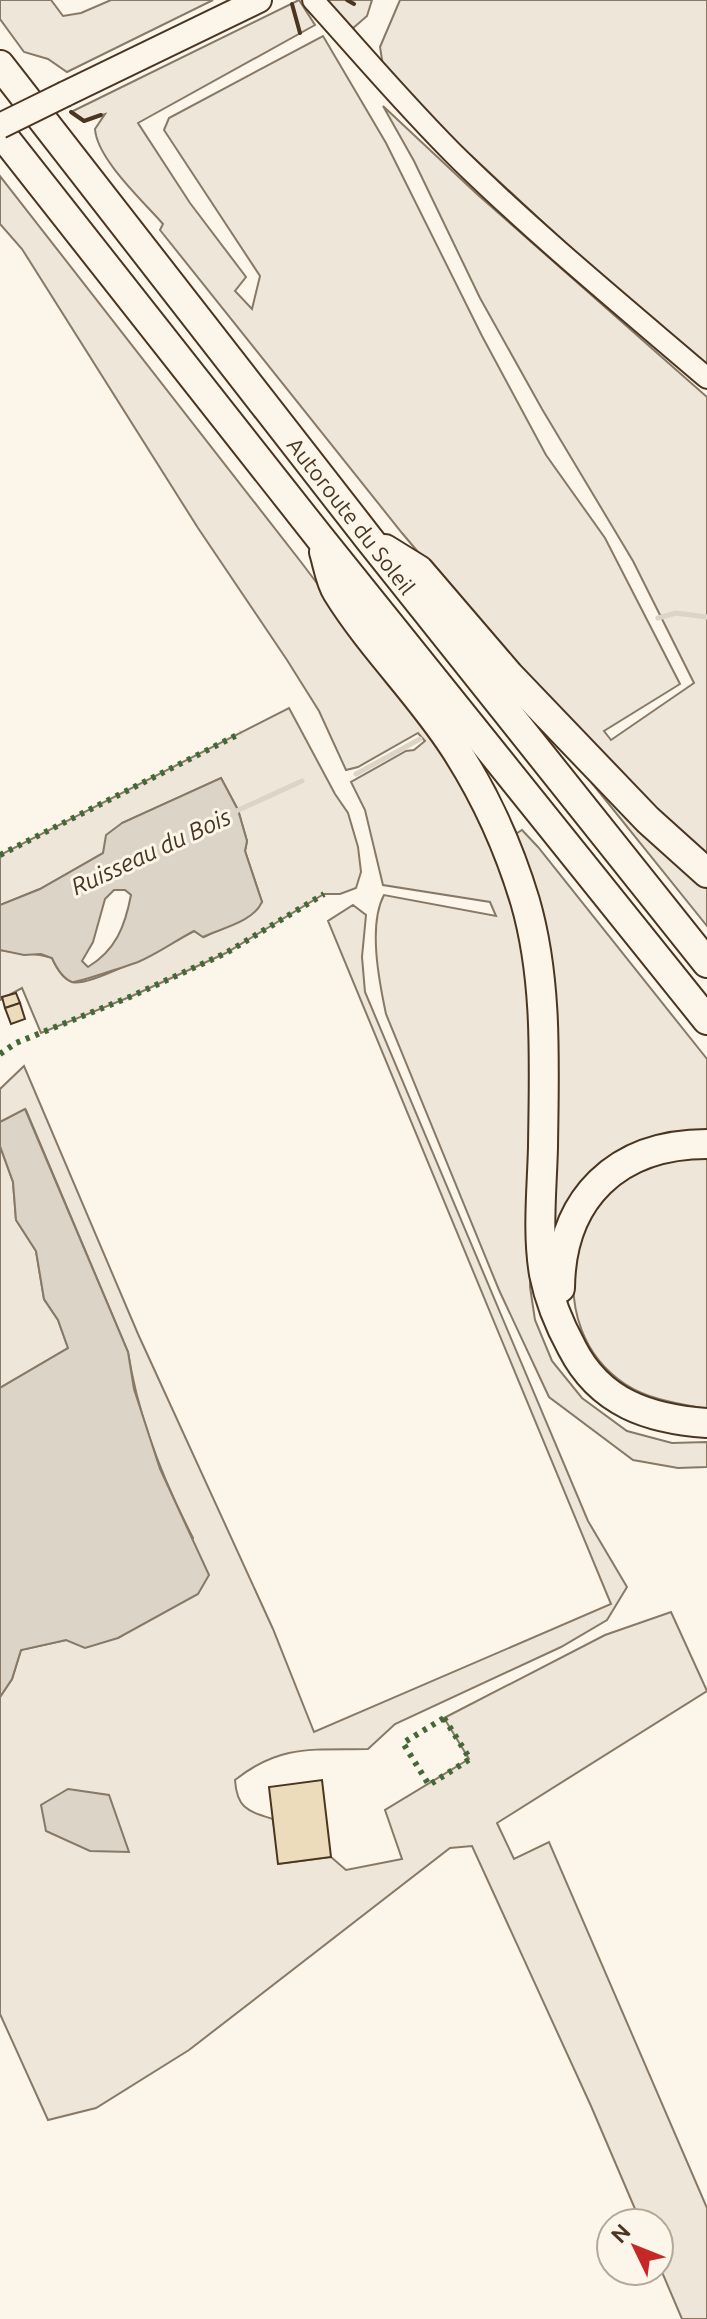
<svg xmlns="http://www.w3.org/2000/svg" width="707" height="2319" font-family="Ubuntu,sans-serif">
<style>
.green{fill:#ede6d9;stroke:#887966;stroke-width:2}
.water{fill:#dcd4c6;stroke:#887966;stroke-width:2;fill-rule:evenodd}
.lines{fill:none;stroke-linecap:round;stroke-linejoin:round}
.stream{stroke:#dcd4c6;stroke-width:5}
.building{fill:#ecdcbc;stroke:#4a3520;stroke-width:2}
.tertiary-casing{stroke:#4a3520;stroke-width:24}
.primary-casing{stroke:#4a3520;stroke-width:28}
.motorway-casing{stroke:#4a3520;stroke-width:32}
.tertiary{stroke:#fbf6e9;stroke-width:20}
.primary{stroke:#fbf6e9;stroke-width:24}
.motorway{stroke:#fbf6e9;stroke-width:28}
.primary-bridge-casing{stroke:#4a3520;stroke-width:28;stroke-linecap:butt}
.primary-bridge{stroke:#fbf6e9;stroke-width:24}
.hedge{stroke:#436837;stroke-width:6;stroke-dasharray:4 6;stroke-linecap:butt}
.wall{stroke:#4a3520;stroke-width:4}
.labels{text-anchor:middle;stroke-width:6;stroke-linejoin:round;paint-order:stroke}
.street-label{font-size:22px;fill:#4a3520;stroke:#fbf6e9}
.water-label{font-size:24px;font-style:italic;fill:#4a3520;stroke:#fbf6e9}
</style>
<rect width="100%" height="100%" fill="#fbf6e9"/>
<g class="green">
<polygon points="0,0 51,0 63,16 81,13 111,0 213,0 67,72 48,59 24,52 0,19"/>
<path d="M299 0 315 25 138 123 190 203 246 277 235 291 252 309 260 276 164 130 169 118 323 36 386 143 482 336 546 455 605 538 680 684 604 731 611 740 694 683 633 561 542 409 480 298 414 161 383 106 478 195 707 397V863L534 689 402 533 160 230 163 224C143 201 97 159 95 129L105 114 84 121 71 112Z"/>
<polygon points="325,0 372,0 367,16 352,29"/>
<polygon points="400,0 707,0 707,366 575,252 432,119 383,66 380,47"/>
<path d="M0 176 301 562 435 740 468 793 500 858 529 973 533 1168 530 1287 535 1320 552 1361 582 1398 627 1431 672 1443 707 1442V1467L678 1468 633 1460 549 1397 499 1290 386 1014C379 981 368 925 384 895L496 916 490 902 383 885 365 810 351 782 406 751 414 750 425 741 418 733 358 767 346 770 319 711 287 660 198 528 22 249 0 224Z"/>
<path d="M289 708 335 794 348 813 358 847 361 872 356 888 340 894H324L226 953 132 996 41 1033 22 988 0 1000V950C17 954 36 952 52 958 56 967 62 978 72 982 90 988 174 941 194 931L204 937 224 927 262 902 245 851 247 841 238 810 221 778 122 823 103 853 40 889 0 905V855Z"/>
<polygon points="589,771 707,881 707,926 587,777"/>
<polygon points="522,830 538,847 707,1059 707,1132 655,1141 553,1255 514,835"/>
<path d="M353 905 366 915 362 957 365 992 588 1521 627 1587 607 1620 561 1647 395 1724 368 1749C313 1750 280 1744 235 1780 237 1809 248 1811 273 1819L279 1864 331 1857 346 1870 402 1859 385 1810 469 1759 444 1718 605 1635 671 1612 707 1691 497 1823 514 1859 549 1842 707 2208V2319H682L659 2265V2223H641L591 2106 472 1846 450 1848 189 2050 96 2108 48 2120 0 2014V1697L12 1679 21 1650 66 1640 118 1638 147 1620 193 1538C163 1480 138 1417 128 1352L26 1110 0 1122V1089L24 1066 138 1334 273 1629 314 1732 611 1604 328 921Z"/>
<polygon points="0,1146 13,1182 16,1220 36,1251 44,1299 58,1320 68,1348 0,1388"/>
<path d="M707 1155V1409C680 1404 649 1400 625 1384 541 1328 565 1193 658 1161 672 1156 692 1157 707 1155Z"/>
</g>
<g class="water">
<path d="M221 778 238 810 247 841 245 851 262 902C253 922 222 928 203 937L194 931C175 941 157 954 138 962 130 965 76 983 72 982 62 978 56 967 52 958L41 954 24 955 0 950V905L40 889 103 853 106 835 122 823ZM114 890H125L131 895C125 926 116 950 88 967L82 961 93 942 105 899Z"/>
<polygon points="25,1109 128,1352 134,1389 160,1469 209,1575 198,1594 118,1638 85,1648 66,1640 21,1650 12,1679 0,1697 0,1388 68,1348 58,1320 44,1299 36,1251 16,1220 13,1182 0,1146 0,1122"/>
<polygon points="68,1789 109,1795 129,1852 90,1851 46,1831 41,1805"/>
</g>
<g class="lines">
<g class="stream">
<polyline points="658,618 676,613 707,617"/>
<polyline points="356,774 420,739"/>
<polyline points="232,813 302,781"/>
</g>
</g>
<g class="building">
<polygon points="16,993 20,1003 5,1008 2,997"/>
<polygon points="20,1003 25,1019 11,1024 5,1008"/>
<polygon points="322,1780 331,1857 278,1864 269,1787"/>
</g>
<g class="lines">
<defs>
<path id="tertiary" d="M313 0C362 54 409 110 461 161 539 237 624 307 707 378"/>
<polyline id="primary" points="65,94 259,0"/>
<g id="motorway">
<polyline points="0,65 369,539 707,963"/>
<polyline points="0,132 320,538 707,1020"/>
<polyline points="385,549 419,570 509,675 648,820 707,873"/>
<path d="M324 552C328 565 330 581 337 592 371 647 419 693 454 747 484 793 509 848 525 901 548 980 544 1065 543 1147 542 1188 537 1233 544 1274 549 1299 560 1326 572 1348 600 1403 649 1419 707 1423"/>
<path d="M560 1288C561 1198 617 1144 707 1144"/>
</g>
</defs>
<use href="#tertiary" class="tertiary-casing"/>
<use href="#primary" class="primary-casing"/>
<use href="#motorway" class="motorway-casing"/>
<use href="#tertiary" class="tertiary"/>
<use href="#primary" class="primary"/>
<use href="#motorway" class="motorway"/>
<defs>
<polyline id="primary-bridge" points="0,126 65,94"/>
</defs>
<use href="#primary-bridge" class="primary-bridge-casing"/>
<use href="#primary-bridge" class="primary-bridge"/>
<g class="hedge">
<polyline points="0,855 241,733"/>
<polyline points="0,1054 16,1043 132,996 226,953 324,894"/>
<polygon points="444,1718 470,1759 429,1785 403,1743"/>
</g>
<g class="wall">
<polyline points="347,0 354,4"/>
<polyline points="292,4 300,33"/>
<polyline points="71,112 84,121 101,115"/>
</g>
</g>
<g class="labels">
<g class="street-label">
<text transform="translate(351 516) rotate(52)" y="8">Autoroute du Soleil</text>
</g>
<g class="water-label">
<text transform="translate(151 852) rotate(-25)" y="8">Ruisseau du Bois</text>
</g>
</g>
<g transform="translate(635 2247) rotate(313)"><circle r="38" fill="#fbf6e9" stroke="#b4a999" stroke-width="2"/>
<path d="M0-6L14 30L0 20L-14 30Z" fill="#c62828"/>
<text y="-12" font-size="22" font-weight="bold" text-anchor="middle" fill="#4a3520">N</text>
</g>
</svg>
